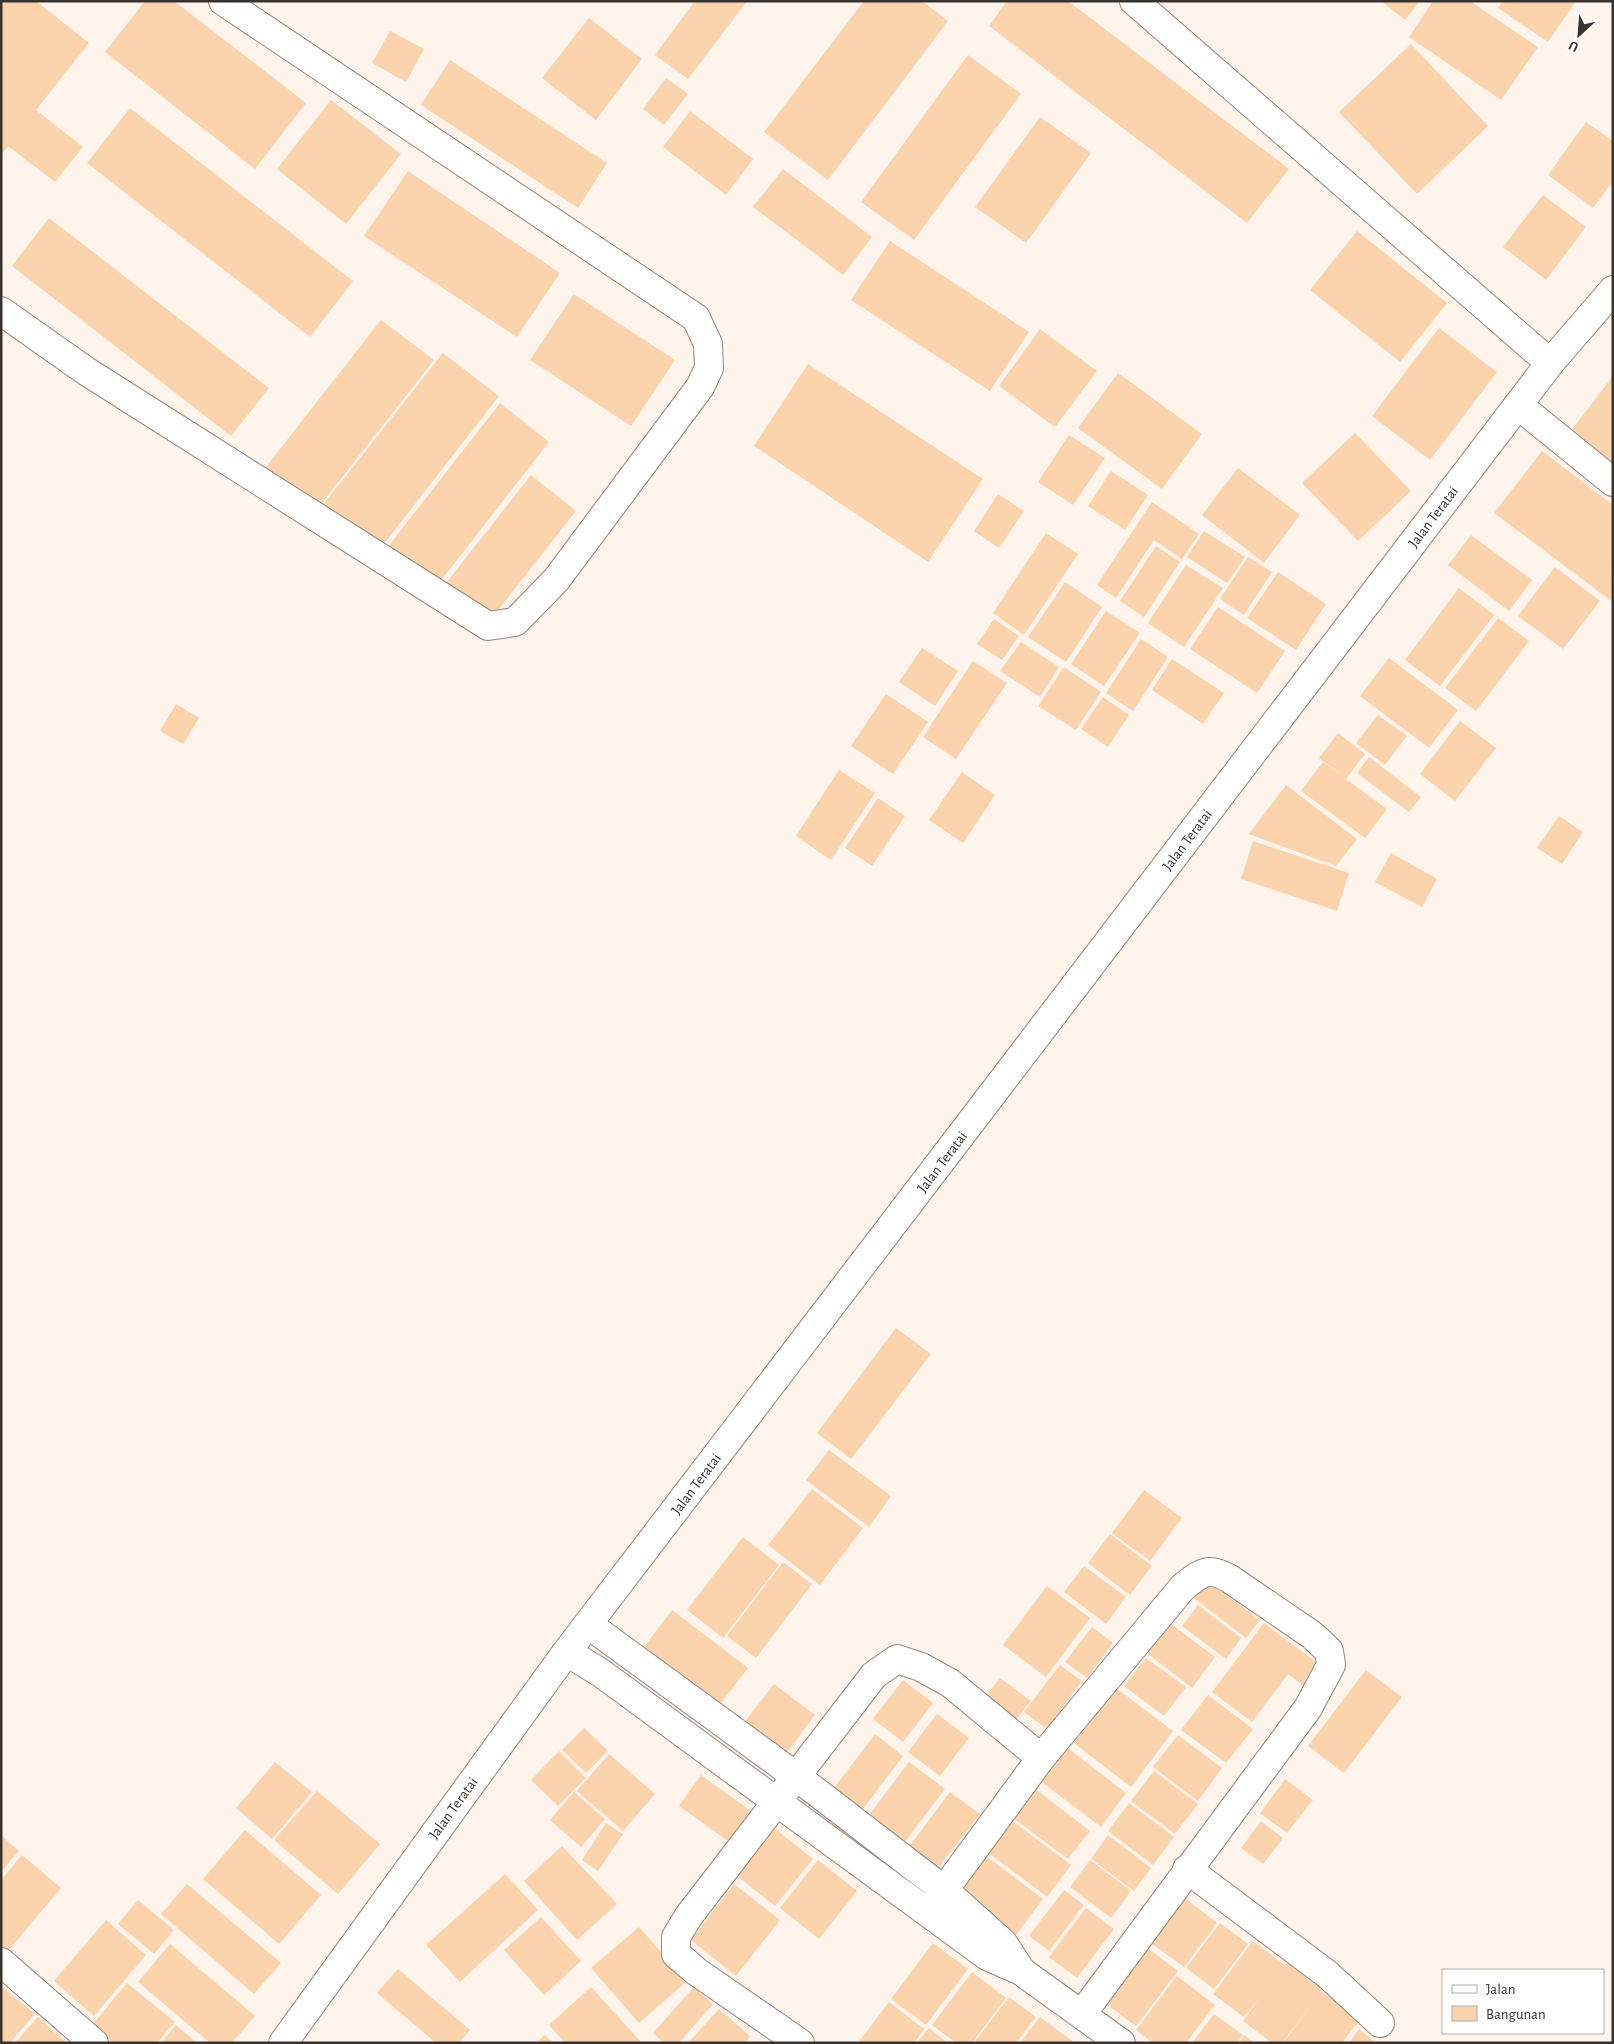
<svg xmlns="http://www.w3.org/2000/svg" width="1614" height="2044" font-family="'Alegreya Sans',sans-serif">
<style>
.building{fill:#fad2ac}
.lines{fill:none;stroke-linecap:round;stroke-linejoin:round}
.minor-casing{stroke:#92867e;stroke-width:30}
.minor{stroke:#fff;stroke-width:28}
.labels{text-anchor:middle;stroke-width:4;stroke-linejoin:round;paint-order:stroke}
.street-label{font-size:15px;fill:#38332f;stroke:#fff}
</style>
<rect width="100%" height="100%" fill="#fef4ec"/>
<g class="building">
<polygon points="1,1 36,1 89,43 36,110 83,147 55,182 8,146 1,155"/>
<polygon points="145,1 174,1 306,103 255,169 105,52"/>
<polygon points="695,1 747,1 688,79 655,55"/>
<polygon points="864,1 922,1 948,21 828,180 764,132"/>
<polygon points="1007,1 1068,1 1289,169 1247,223 989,26"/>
<polygon points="1381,1 1420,1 1405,20"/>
<polygon points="1433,1 1470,1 1538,47 1501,100 1409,37"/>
<polygon points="1503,1 1576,1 1548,42 1498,8"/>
<polygon points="589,18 642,59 596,120 542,78"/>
<polygon points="390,31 424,49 406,82 372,63"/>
<polygon points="1411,44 1488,126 1417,194 1339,112"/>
<polygon points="968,55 1021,94 914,240 861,202"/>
<polygon points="450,60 607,163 578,208 421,105"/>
<polygon points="666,78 688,94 664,125 643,109"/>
<polygon points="331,100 401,154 346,224 277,169"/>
<polygon points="130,108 353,281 310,337 87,163"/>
<polygon points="690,111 753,159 726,195 663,147"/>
<polygon points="1040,117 1091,153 1026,243 975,207"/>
<polygon points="1586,122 1613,141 1613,181 1593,208 1548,175"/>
<polygon points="783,169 872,237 843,275 753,207"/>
<polygon points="408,171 560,273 517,337 364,236"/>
<polygon points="1543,195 1586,227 1546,280 1503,247"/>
<polygon points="49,218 269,388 231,436 12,266"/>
<polygon points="1357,231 1447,303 1400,362 1310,290"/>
<polygon points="890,241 1029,332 990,391 851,300"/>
<polygon points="574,294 675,360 631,426 530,360"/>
<polygon points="381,320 434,360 314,513 262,472"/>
<polygon points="1439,328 1497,372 1430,460 1372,416"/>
<polygon points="1040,329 1097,371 1055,427 999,386"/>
<polygon points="443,353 499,396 380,549 323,505"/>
<polygon points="808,364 983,479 928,562 754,446"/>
<polygon points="1118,373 1202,434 1162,489 1078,428"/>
<polygon points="1613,376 1613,464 1570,432"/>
<polygon points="500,403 549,442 436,587 387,548"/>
<polygon points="1355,433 1411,491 1358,541 1302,483"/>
<polygon points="1069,435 1105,458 1073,505 1038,482"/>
<polygon points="1542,451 1613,505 1611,601 1494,513"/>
<polygon points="1238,468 1300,515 1264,563 1202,515"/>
<polygon points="1111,471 1148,495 1125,530 1088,506"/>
<polygon points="531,475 576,511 492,618 446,583"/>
<polygon points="998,494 1024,511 999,548 974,531"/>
<polygon points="1152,502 1199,534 1182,559 1154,540 1116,598 1097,585"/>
<polygon points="1204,531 1245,557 1227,583 1187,557"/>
<polygon points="1046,533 1078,554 1024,635 993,613"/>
<polygon points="1471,535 1532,580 1509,611 1448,565"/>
<polygon points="1156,546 1180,562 1144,617 1120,601"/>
<polygon points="1248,557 1272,572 1244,615 1220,599"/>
<polygon points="1186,565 1223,588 1184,647 1148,623"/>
<polygon points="1555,567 1600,601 1563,649 1518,616"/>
<polygon points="1278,572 1326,604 1296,650 1247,618"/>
<polygon points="1065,582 1102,607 1066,662 1028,637"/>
<polygon points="1459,588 1494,615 1440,686 1405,660"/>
<polygon points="1218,607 1285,651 1257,693 1190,649"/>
<polygon points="1106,611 1140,633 1104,686 1071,664"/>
<polygon points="1498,618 1529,641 1476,711 1445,688"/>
<polygon points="994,619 1019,636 1002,660 977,644"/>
<polygon points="1141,639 1168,657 1133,711 1106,693"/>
<polygon points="1021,642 1059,667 1040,697 1000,671"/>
<polygon points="922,648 958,671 935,706 899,682"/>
<polygon points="1389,658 1458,710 1429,748 1360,696"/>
<polygon points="1172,659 1224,693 1203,724 1152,690"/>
<polygon points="973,661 1007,683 956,759 923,737"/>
<polygon points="1064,667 1101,692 1076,730 1038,706"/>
<polygon points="886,694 928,722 893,774 851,746"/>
<polygon points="1103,697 1129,715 1108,747 1081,729"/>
<polygon points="176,704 199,718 183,744 160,731"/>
<polygon points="1378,715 1407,736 1385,765 1356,743"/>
<polygon points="1460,721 1496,748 1455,801 1420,774"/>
<polygon points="1338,733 1365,754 1346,779 1387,809 1365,838 1301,791 1323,762 1344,776 1319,758"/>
<polygon points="1369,757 1421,797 1409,812 1357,773"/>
<polygon points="839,770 875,793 831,860 796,836"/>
<polygon points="962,772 995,795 963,843 929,820"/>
<polygon points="1286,785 1357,839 1336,866 1249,834"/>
<polygon points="878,798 905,816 872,866 845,848"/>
<polygon points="1559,816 1583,832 1562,864 1537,848"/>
<polygon points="1253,841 1349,873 1337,911 1241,879"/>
<polygon points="1391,853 1437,879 1422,907 1375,882"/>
<polygon points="896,1328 931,1354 851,1459 817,1433"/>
<polygon points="829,1450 891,1496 869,1527 806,1480"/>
<polygon points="812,1489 863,1528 820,1585 768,1545"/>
<polygon points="1144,1490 1182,1518 1150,1561 1112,1533"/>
<polygon points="1110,1534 1152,1566 1130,1595 1088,1563"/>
<polygon points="743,1537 779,1565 723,1638 687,1610"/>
<polygon points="783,1562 812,1584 756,1658 727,1636"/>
<polygon points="1084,1566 1126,1597 1106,1624 1064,1592"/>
<polygon points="1207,1581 1260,1620 1246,1638 1194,1598"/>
<polygon points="1047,1586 1090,1618 1046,1677 1003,1645"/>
<polygon points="1198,1605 1241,1638 1226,1659 1182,1626"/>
<polygon points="672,1610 748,1668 714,1712 638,1655"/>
<polygon points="1170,1623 1215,1657 1192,1688 1147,1653"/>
<polygon points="1264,1623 1320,1665 1304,1686 1288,1674 1252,1722 1212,1692"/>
<polygon points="1092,1627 1113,1643 1087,1678 1065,1662"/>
<polygon points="1146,1658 1186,1687 1164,1716 1124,1686"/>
<polygon points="1060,1665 1082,1681 1047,1729 1024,1712"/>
<polygon points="1366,1670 1402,1697 1344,1773 1308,1746"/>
<polygon points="1000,1678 1031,1701 1013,1723 983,1700"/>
<polygon points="903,1680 933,1703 903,1742 873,1719"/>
<polygon points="774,1684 815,1715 786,1754 744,1723"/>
<polygon points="1116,1688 1173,1731 1131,1787 1074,1743"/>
<polygon points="1208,1695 1253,1729 1226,1763 1181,1730"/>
<polygon points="937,1714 969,1738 940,1776 908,1752"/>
<polygon points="584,1728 608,1751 586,1773 562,1750"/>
<polygon points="875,1734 903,1756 860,1813 831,1792"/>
<polygon points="1178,1735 1222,1768 1198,1801 1153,1767"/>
<polygon points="1065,1746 1126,1793 1101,1827 1039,1780"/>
<polygon points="559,1751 586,1778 558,1806 531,1780"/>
<polygon points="609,1754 655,1794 623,1831 577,1791"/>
<polygon points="275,1762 312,1792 272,1839 236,1808"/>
<polygon points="909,1762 945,1789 902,1846 866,1819"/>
<polygon points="1154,1771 1198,1804 1175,1834 1131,1801"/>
<polygon points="701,1775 751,1811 728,1841 679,1806"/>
<polygon points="1285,1779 1313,1800 1287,1833 1260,1813"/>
<polygon points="1034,1788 1090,1831 1068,1859 1012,1817"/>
<polygon points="317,1791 380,1844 338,1894 274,1840"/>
<polygon points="574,1792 605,1819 581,1847 550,1820"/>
<polygon points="950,1792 980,1814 934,1873 905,1852"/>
<polygon points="1129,1803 1174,1837 1153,1865 1108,1831"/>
<polygon points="1010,1819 1071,1865 1047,1897 986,1851"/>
<polygon points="1261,1821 1283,1838 1263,1864 1241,1848"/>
<polygon points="606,1823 623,1834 598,1871 582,1860"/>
<polygon points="774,1828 813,1859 775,1906 736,1875"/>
<polygon points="245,1830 321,1895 279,1944 203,1879"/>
<polygon points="1,1835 19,1851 1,1872"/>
<polygon points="1108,1835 1151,1868 1134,1891 1091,1859"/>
<polygon points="562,1846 617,1904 577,1940 524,1881"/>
<polygon points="22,1855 61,1888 8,1951 1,1945 1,1880"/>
<polygon points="985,1855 1043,1899 1013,1939 954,1895"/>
<polygon points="818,1860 857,1891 819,1939 780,1908"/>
<polygon points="1090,1860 1131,1891 1111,1918 1070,1887"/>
<polygon points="505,1874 538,1910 460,1982 426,1945"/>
<polygon points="187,1884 281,1963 254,1994 161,1914"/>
<polygon points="734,1884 780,1920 736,1976 691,1940"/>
<polygon points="1064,1890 1084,1905 1049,1951 1029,1936"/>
<polygon points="1182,1896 1217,1923 1184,1967 1148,1941"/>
<polygon points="138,1900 174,1930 154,1954 118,1924"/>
<polygon points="1086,1908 1114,1929 1077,1978 1049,1957"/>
<polygon points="541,1917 581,1961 544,1995 504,1950"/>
<polygon points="106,1920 146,1955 94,2016 54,1981"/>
<polygon points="1220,1923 1248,1944 1214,1989 1186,1968"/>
<polygon points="639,1927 687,1981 639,2023 591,1968"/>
<polygon points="1253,1941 1285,1965 1288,1962 1323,1989 1321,1991 1360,2020 1342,2043 1283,2043 1314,2001 1282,2043 1272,2043 1243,2021 1259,1999 1244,2017 1213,1994"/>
<polygon points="933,1943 968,1969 926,2025 891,1999"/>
<polygon points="170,1944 255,2016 232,2043 210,2043 138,1982"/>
<polygon points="1144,1945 1178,1971 1136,2026 1102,2001"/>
<polygon points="398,1969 470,2030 459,2043 436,2043 377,1993"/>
<polygon points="972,1972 1006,1998 972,2043 956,2043 932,2025"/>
<polygon points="1177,1976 1215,2005 1186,2043 1153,2043 1136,2030"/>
<polygon points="127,1983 175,2022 157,2043 113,2043 92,2025"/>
<polygon points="1,1986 35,2014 10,2043 1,2043"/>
<polygon points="591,1987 642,2043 565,2043 549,2025"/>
<polygon points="694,1987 713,2004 679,2043 664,2043 653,2033"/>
<polygon points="1009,1997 1036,2017 1016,2043 974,2043"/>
<polygon points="889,2002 924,2029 914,2043 858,2043"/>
<polygon points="719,2009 750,2036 745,2043 688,2043"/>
<polygon points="1214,2014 1243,2035 1237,2043 1192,2043"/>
<polygon points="38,2017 67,2043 15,2043"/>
<polygon points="1040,2017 1075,2043 1020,2043"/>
<polygon points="176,2025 197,2043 161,2043"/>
<polygon points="929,2028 948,2043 917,2043"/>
<polygon points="1359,2029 1376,2043 1349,2043"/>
<polygon points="545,2035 553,2043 536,2043"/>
<polygon points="1244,2035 1255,2043 1239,2043"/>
</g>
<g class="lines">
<defs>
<g id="minor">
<polyline points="1134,1 1550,363"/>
<polyline points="1,311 86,371 488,626 515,622 556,580 700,387 709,368 708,344 696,318 223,1"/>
<polyline points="1518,405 1613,482"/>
<polyline points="589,1625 797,1777 944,1890 1003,1943 1020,1969"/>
<polyline points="567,1652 601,1673 987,1956 1021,1971 1121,2043"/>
<polyline points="1187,1869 1327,1974 1380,2023"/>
<path d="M928 1912 1041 1758 1183 1587C1202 1572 1208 1566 1230 1579L1312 1635 1329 1651 1331 1665 1308 1708 1082 2014"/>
<polyline points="1,1962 94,2043"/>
<polyline points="283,2043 565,1654 1550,363 1613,290"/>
<polyline points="800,2043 697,1972 676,1954 676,1937 688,1917 874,1675 897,1659 921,1667 950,1683 1041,1758"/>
</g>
</defs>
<use href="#minor" class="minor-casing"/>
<use href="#minor" class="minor"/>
</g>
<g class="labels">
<g class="street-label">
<text transform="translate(1433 517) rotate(-53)" y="5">Jalan Teratai</text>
<text transform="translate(1187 840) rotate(-53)" y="5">Jalan Teratai</text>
<text transform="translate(942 1162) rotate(-53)" y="5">Jalan Teratai</text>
<text transform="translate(696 1484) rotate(-53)" y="5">Jalan Teratai</text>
<text transform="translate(453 1808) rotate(-54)" y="5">Jalan Teratai</text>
</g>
</g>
<rect width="1614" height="2044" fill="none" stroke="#38332f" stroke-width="5"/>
<rect x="1442" y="1969" width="162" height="65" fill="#ffffff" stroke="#afadac"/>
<rect x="1452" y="1985" width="25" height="8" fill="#ffffff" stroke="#afadac"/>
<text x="1486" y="1994" font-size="15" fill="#38332f">Jalan</text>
<rect x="1452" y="2006" width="25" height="15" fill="#fad2ac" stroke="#afadac"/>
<text x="1486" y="2019" font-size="15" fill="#38332f">Bangunan</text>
<g transform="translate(1579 35) rotate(206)" stroke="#ffffff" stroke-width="4" paint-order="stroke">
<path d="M0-4L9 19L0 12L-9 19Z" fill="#38332f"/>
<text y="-8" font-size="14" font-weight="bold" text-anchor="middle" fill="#38332f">U</text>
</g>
</svg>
